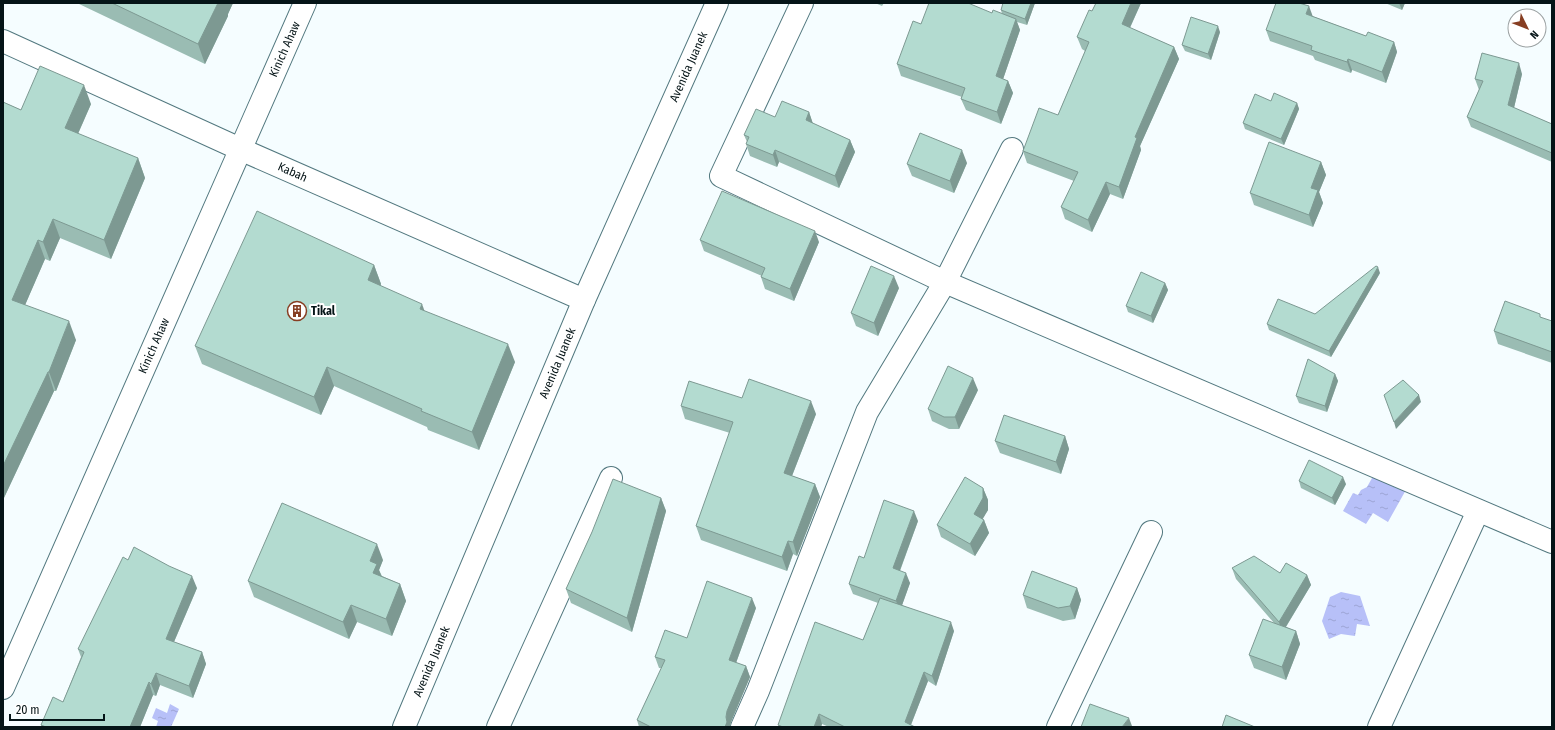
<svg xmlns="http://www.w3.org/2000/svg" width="1555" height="730" font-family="'Fira Sans Condensed',sans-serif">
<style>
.water{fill:url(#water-ripples)}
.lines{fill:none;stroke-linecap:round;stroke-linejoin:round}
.street-casing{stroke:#52787f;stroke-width:24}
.secondary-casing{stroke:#52787f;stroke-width:24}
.street{stroke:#fff;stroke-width:22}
.secondary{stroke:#fff;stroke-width:22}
.wall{fill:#9abcb3}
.shaded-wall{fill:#7d9992}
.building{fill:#b3dbd0;stroke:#7d9992}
.labels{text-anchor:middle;stroke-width:4;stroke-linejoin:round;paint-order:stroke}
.street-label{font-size:12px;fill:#051417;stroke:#fff}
.poi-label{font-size:12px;font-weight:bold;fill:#051417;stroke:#fff;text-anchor:start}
</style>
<defs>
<pattern id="water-ripples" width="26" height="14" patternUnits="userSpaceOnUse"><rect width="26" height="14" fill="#b7c0f8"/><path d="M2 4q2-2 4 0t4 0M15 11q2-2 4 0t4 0" fill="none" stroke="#9ca4d4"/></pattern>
</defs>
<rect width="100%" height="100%" fill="#f5fdff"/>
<g class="water">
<polygon points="1376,471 1407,488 1388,522 1373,513 1366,524 1343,511 1353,493 1358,495 1361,490 1367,487"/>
<polygon points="1341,592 1360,596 1370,626 1357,624 1355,636 1341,634 1329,639 1322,621 1330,597"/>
<polygon points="170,704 179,709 171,727 156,727 158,721 152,718 156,708 167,713"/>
</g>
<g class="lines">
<defs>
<g id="street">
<polyline points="802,3 721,176 945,282 1552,542"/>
<path id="s1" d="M3 41 240 149 584 300"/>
<path id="s2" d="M3 688 305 3"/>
<polyline points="498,727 611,478"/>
<polyline points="742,727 758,691 867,412 945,282 1012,149"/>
<polyline points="1058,727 1151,532"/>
<polyline points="1379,727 1478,511"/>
</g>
<g id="secondary">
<path id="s3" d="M404 727 584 300 717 3"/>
</g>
</defs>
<use href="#street" class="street-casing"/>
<use href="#secondary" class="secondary-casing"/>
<use href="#street" class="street"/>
<use href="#secondary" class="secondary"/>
</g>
<g class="wall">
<polygon points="77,3 233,3 228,14 228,16 205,64"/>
<polygon points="875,3 884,3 882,6"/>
<polygon points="1035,3 1027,25 1017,22 1020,30 1003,79 1008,81 1013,93 1001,124 966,110 961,99 962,97 901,76 897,64 921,24 992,13 1002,14 1001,10"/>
<polygon points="1096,3 1141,3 1130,28 1174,47 1179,59 1140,146 1141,150 1123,199 1110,194 1092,232 1065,219 1061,207 1074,181 1027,163 1023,151 1058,115 1085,51 1082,49 1077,37 1092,11"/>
<polygon points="1385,3 1405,3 1402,10"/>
<polygon points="1312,16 1366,36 1394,42 1397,52 1386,83 1352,70 1351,73 1315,60 1313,56 1270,41 1266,30"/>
<polygon points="1220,32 1211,60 1185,51 1182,45"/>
<polygon points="1522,74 1514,108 1552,124 1552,162 1471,127 1467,117 1479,90 1475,79"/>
<polygon points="1271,101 1297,103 1299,109 1284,145 1245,129 1243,123"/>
<polygon points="3,102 21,110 91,104 78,134 138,158 145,178 111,259 60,238 50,261 45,259 25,305 76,340 56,391 54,391 3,500"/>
<polygon points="809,112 813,124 850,140 855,152 839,188 779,162 777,167 750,156 746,144 747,142 744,135 775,117"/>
<polygon points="1321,162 1326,175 1319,192 1323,203 1313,227 1254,205 1250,193"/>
<polygon points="967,163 954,193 912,176 907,164"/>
<polygon points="700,240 819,242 794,301 765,289 761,277 762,276 704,251"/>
<polygon points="374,265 381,284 380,286 515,362 479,450 428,430 427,427 334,386 321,415 202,364 195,346"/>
<polygon points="1380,273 1331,357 1269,330 1267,324 1315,314"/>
<polygon points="1165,283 1168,290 1153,323 1128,312 1126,306"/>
<polygon points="899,288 878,336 856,326 851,313"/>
<polygon points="1552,321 1552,363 1498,344 1494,331"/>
<polygon points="1335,374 1338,381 1327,412 1299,403 1296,396"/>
<polygon points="978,390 959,429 949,429 932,421 928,409"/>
<polygon points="742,398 816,414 792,476 815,484 820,497 797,556 793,554 787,571 701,540 696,526 730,433 685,419 681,406"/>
<polygon points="1065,436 1069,449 1061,474 1000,453 995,441"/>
<polygon points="1299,481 1346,484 1335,505 1301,488"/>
<polygon points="983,488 988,500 988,510 982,519 984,520 989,533 975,556 941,537 937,525"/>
<polygon points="661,498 666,511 632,632 571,603 566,589 592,532"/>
<polygon points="918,521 900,571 910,583 902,605 954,631 936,686 928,681 911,725 915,727 829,727 822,724 821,727 779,727 778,725 863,640 878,603 853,594 849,584 864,558"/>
<polygon points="128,560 197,588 174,642 202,652 206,664 193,698 160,685 156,696 153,695 140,727 41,727 41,725 63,702 81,657 78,649"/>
<polygon points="383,560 379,570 382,576 400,584 406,601 392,636 357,622 349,639 254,597 248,581"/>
<polygon points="1232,568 1307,575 1311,585 1286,627 1296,631 1300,644 1286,680 1254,668 1249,655 1274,623 1236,579"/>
<polygon points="1077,588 1081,600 1075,619 1063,621 1027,608 1023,595"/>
<polygon points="756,608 736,663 746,666 750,677 731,722 730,727 639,727 637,720 662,668 659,668 655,657 687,638"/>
</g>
<g class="shaded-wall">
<polygon points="218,3 233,3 228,14 228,16 205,64 198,44"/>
<polygon points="1031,3 1035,3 1027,25 1025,19"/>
<polygon points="1131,3 1141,3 1126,36 1122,24"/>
<polygon points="1399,3 1405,3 1402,10"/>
<polygon points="1309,6 1313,17 1306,14"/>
<polygon points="1016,19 1020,30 1000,88 996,76"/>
<polygon points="1218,26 1220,32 1211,60 1208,54"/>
<polygon points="1394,42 1397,52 1386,83 1382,72"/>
<polygon points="1174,47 1179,59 1140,146 1141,150 1123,199 1119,187 1135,137"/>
<polygon points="1348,59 1352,70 1351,73 1347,62"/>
<polygon points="1519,63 1522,74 1512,116 1508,105"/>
<polygon points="1008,81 1013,93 1001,124 997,112"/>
<polygon points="84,85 91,104 72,147 65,128"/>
<polygon points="1297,103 1299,109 1284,145 1281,139"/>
<polygon points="809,112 813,124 806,120"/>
<polygon points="850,140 855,152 839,188 835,176"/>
<polygon points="775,150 779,162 777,167 773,155"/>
<polygon points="962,150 967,163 954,193 950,181"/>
<polygon points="138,158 145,178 111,259 104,240"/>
<polygon points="1321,162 1326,175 1319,192 1323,203 1313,227 1309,215 1311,188"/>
<polygon points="1106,182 1110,194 1092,232 1088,220"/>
<polygon points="53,219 60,238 50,261 43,242"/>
<polygon points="815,231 819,242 794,301 790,289"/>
<polygon points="38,240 45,259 19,319 12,300"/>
<polygon points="374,265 381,284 374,299 368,280"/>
<polygon points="1378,267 1380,273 1331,357 1329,351"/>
<polygon points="894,276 899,288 878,336 874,323"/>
<polygon points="1165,283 1168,290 1153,323 1151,316"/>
<polygon points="422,304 429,323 420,309"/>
<polygon points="69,321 76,340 56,391 49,372"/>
<polygon points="508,344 515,362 479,450 472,432"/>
<polygon points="327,367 334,386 321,415 314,397"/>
<polygon points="48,372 54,391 3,500 3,466"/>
<polygon points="1335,374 1338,381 1327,412 1325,406"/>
<polygon points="973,378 978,390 959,429 955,417"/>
<polygon points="1419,395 1421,402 1396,429 1394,422"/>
<polygon points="811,401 816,414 788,486 784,473"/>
<polygon points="1065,436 1069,449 1061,474 1056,462"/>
<polygon points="1343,477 1346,484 1335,505 1332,498"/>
<polygon points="815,484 820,497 797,556 793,542"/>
<polygon points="983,488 988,500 988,510 978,527 974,514"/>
<polygon points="661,498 666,511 632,632 627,618"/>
<polygon points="914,511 918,521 897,578 893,568"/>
<polygon points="984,520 989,533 975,556 970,544"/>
<polygon points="788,541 793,554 787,571 782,557"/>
<polygon points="377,544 383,560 379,570 383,580 373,573 370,561"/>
<polygon points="906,573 910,583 900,611 896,601"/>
<polygon points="1307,575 1311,585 1282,633 1279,622"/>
<polygon points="192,576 197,588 170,651 166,639"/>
<polygon points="400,584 406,601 392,636 386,619"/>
<polygon points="1077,588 1081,600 1075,619 1070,606"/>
<polygon points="752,598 756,608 733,671 729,660"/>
<polygon points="351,605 357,622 349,639 343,622"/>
<polygon points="951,622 954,631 936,686 932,676"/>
<polygon points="1296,631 1300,644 1286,680 1282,667"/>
<polygon points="202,652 206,664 193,698 189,686"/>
<polygon points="746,666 750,677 731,722 730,727 725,727 727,711"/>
<polygon points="924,672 928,681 910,727 905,722"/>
<polygon points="156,673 160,685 156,696 151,684"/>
<polygon points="149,682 153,695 140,727 130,727"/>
<polygon points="819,714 822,724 821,727 814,727"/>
<polygon points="1129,718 1132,726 1131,727 1122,727"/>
</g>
<g class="building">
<polygon points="112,3 218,3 198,44"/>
<polygon points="929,3 968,3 992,13 993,10 1016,19 996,76 1008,81 997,112 961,99 965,88 897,64 913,21 921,24"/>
<polygon points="1003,3 1031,3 1025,19 1001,10"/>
<polygon points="1096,3 1131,3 1122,24 1174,47 1135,137 1137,138 1119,187 1106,182 1088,220 1061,207 1078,172 1023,151 1039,108 1058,115 1089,42 1077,37 1089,10 1092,11"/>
<polygon points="1276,3 1299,3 1309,6 1306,14 1366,36 1368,32 1394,42 1382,72 1348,59 1347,62 1311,50 1312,46 1266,30"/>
<polygon points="1191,17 1218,26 1208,54 1182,45"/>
<polygon points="1482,53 1519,63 1508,105 1552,124 1552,153 1467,117 1483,81 1475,79"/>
<polygon points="40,66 84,85 65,128 138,158 104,240 53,219 43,242 38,240 12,300 69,321 49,372 48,372 3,466 3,102 21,110"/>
<polygon points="1274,93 1297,103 1281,139 1243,123 1255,94 1271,101"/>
<polygon points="782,101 809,112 806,120 850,140 835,176 775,150 773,155 746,144 749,137 744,135 756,109 775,117"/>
<polygon points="920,133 962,150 950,181 907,164"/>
<polygon points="1269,142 1321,162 1311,188 1318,190 1309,215 1250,193"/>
<polygon points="722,191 815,231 790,289 761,277 765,268 700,240"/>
<polygon points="257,211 374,265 368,280 422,304 420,309 508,344 472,432 421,411 422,409 327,367 314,397 195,346"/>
<polygon points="871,266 894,276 874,323 851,313"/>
<polygon points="1376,266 1378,267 1329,351 1267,324 1278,299 1315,314"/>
<polygon points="1141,272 1165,283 1151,316 1126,306"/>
<polygon points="1505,301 1540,314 1540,317 1552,321 1552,352 1494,331"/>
<polygon points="1308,359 1335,374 1325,406 1296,396"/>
<polygon points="948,366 973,378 955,417 944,417 928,409"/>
<polygon points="749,379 811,401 784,473 815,484 793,542 788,541 782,557 696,526 733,422 681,406 689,381 742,398"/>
<polygon points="1403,380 1419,395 1394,422 1384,395"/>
<polygon points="1004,415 1065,436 1056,462 995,441"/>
<polygon points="1309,460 1343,477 1332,498 1299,481"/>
<polygon points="965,477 983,488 983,498 974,514 984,520 970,544 937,525"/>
<polygon points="613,479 661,498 627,618 566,589 592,532"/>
<polygon points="884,500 914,511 893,568 906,573 896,601 849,584 859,556 864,558"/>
<polygon points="282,503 377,544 370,561 377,564 373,573 400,584 386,619 351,605 343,622 248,581"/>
<polygon points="134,547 169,566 192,576 166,639 202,652 189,686 156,673 151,684 149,682 130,727 46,727 41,725 53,697 63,702 84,652 78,649 123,557 128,560"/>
<polygon points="1254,556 1280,573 1286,563 1307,575 1279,622 1232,568"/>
<polygon points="1032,571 1077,588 1070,606 1058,608 1023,595"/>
<polygon points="707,581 752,598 729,660 746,666 727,711 726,717 727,722 725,727 651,727 637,720 665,660 655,657 665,630 687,638"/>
<polygon points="880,598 951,622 932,676 924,672 905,722 915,727 845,727 819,714 814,727 783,727 778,725 815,622 863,640"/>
<polygon points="1263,619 1296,631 1282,667 1249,655"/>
<polygon points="1090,704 1129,718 1122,727 1081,727"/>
<polygon points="1226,715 1255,727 1222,727"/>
</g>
<defs>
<symbol id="building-ring" viewBox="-11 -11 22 22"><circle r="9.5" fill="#fff" stroke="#873e22" stroke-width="1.5"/><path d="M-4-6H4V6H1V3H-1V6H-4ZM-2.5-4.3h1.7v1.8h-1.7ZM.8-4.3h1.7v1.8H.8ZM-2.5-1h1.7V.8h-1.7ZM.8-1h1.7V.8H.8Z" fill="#873e22"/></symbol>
</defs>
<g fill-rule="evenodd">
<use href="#building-ring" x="286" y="300" width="22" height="22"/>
</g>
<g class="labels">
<g class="street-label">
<text dy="4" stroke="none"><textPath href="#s2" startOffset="698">Kinich Ahaw</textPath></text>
<text dy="4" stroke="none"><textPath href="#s3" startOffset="719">Avenida Juanek</textPath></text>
<text dy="4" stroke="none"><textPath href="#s1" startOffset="318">Kabah</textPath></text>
<text dy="4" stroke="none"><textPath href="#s2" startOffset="374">Kinich Ahaw</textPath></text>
<text dy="4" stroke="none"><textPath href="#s3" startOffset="395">Avenida Juanek</textPath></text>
<text dy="4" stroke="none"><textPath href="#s3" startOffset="71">Avenida Juanek</textPath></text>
</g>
<g class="poi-label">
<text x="311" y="315">Tikal</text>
</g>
</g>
<rect width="1555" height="730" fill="none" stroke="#051417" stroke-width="8"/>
<g transform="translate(1527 28) rotate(133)"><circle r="19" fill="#ffffff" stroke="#9ba1a2"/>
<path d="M0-3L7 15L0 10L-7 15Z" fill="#873e22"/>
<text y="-6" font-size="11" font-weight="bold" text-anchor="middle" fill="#051417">N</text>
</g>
<path d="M10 714v6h94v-6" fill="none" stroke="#051417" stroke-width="2"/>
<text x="16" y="714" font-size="12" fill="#051417" stroke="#ffffff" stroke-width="3" paint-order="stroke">20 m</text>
</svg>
